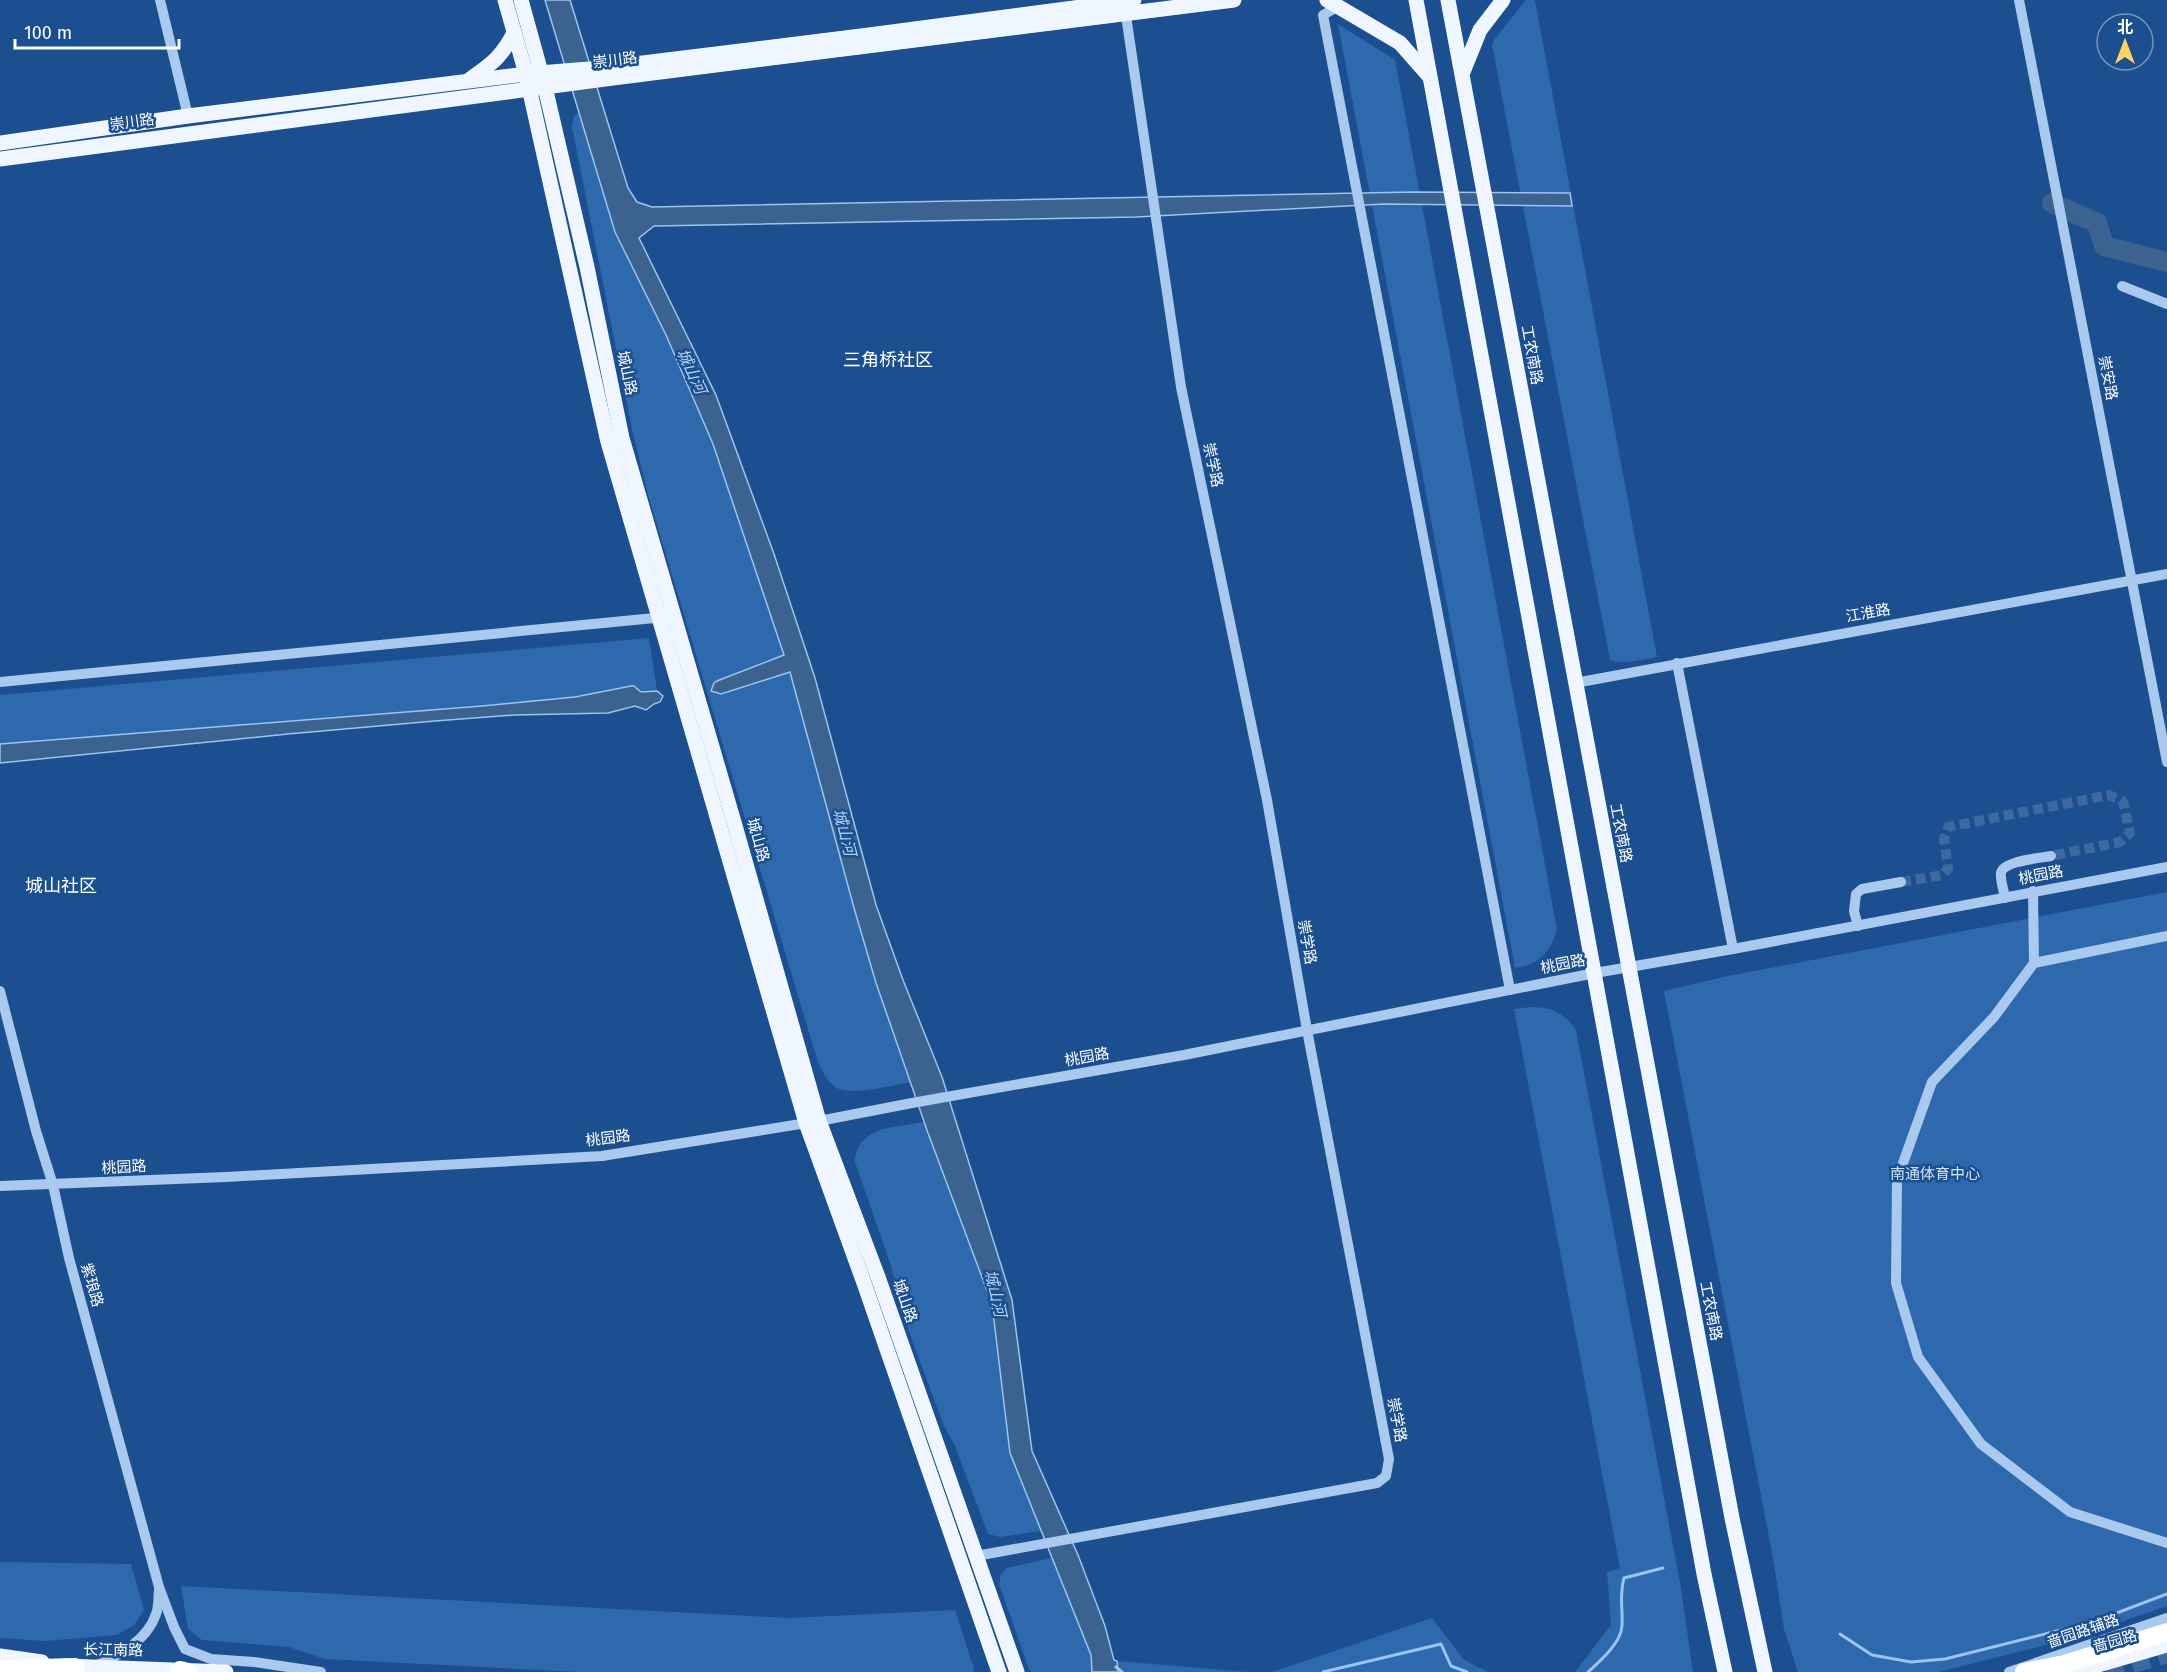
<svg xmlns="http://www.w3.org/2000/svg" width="2167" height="1672" font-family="'Fira Sans','Noto Sans SC',sans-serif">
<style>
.green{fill:#2e69ad}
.water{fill:#3c6290;stroke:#9cc4f0;stroke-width:1.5}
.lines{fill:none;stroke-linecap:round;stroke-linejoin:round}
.stream{stroke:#9cc4f0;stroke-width:3}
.river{stroke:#3c6290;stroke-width:20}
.minor-tunnel{stroke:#3d69a0;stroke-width:10;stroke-dasharray:10 5;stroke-linecap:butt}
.highway-tunnel{stroke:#3d69a0;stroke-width:18;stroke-dasharray:18 9;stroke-linecap:butt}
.minor{stroke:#a9c9ee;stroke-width:10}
.major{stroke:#f0f6ff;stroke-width:15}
.highway{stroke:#fff;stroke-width:18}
.labels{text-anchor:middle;stroke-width:5;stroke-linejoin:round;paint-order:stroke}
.street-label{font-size:15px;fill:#fff;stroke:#1b4f8f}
.park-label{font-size:15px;fill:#cfe3fa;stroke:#1b4f8f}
.water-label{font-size:16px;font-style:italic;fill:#b5d3f5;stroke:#1b4f8f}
.quarter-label{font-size:18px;fill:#fff;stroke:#1b4f8f}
</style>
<rect width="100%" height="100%" fill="#1b4f8f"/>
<g class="green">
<path d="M1526 0H1535L1657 657C1641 660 1625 665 1610 660L1492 45 1494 40Z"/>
<path d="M1338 24 1395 60 1557 929C1552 951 1538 966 1515 968Z"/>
<path d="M580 111 615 233 666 335 713 444 790 671 854 908 876 983 911 1082C893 1085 849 1097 835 1087 823 1078 818 1062 814 1049L648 495 632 429 572 127 574 116Z"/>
<polygon points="649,638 657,691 644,693 631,686 575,697 482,706 0,744 0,695"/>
<polygon points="2167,892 2167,1606 2074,1638 1939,1672 1798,1672 1784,1629 1773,1558 1664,991 1728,976"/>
<path d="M1531 1007C1552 1007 1564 1013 1576 1030L1681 1588 1693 1672H1575L1611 1625 1607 1572 1620 1568 1514 1009Z"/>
<path d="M924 1122 992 1304 1010 1453 1041 1531 1000 1537 988 1534 955 1446 944 1426 909 1332 891 1266 855 1162C857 1125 895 1128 924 1122Z"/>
<polygon points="1052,1558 1091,1655 1092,1672 1032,1672 1029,1669 999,1584 1001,1574 1007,1568"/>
<polygon points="0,1562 131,1564 144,1610 134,1625 117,1635 45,1641 0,1638"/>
<polygon points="181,1586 789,1618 955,1610 974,1669 973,1672 578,1672 325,1659 289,1647 202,1640 188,1629"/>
<polygon points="1432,1618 1464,1660 1488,1672 1272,1672"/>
<polygon points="1117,1661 1248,1672 1118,1672"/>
</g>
<g class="water">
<polygon points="545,0 570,0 628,188 637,202 652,207 1414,192 1570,193 1572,206 1384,204 1136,217 654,226 639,238 716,395 774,554 815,678 876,905 903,980 942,1077 1012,1300 1032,1451 1078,1555 1105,1626 1114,1660 1117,1661 1118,1672 1092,1672 1091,1655 1010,1453 992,1304 928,1133 876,983 854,908 790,672 721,694 711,691 714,683 717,681 784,655 713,444 666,335 615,232"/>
<polygon points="631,686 634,686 641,692 657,691 663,696 660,702 654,704 646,710 635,706 608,713 514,715 435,721 288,734 0,763 0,744 482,706 575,697"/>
</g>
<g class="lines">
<g class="stream">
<polyline points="1840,1634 1872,1655 1911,1662 1945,1659 2093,1622 2167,1594"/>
<polyline points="1116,1667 1122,1672"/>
<polyline points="1323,1672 1441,1644 1451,1666 1467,1672"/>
<path d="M1588 1672C1600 1661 1621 1643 1622 1626 1623 1608 1619 1596 1624 1578L1663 1568"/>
</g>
<polyline class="river" points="2052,203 2097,223 2104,246 2167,262"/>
<polyline class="minor-tunnel" points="1901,882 1943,875 1948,868 1944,839 1948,827 2109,795 2123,801 2130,833 2120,842 2051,856"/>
<polyline class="highway-tunnel" points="2106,1672 2167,1654"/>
<g class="minor">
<polyline points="160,0 188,116"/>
<polyline points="2019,0 2167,762"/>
<polyline points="1339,6 1323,15 1510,990"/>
<polyline points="2122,286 2167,304"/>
<polyline points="1677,663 1733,949"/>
<polyline points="0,682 665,617"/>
<polyline points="1575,683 2167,574"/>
<polyline points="2033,891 2034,963 1994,1017 1932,1082 1897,1180 1896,1283 1918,1357 1981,1444 2070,1512 2167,1543"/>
<path d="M2005 898C2004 891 2000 880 2001 873 2003 861 2040 858 2051 856"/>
<polyline points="1858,926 1854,911 1856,894 1862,889 1901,882"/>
<polyline points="2034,963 2167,936"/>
<polyline points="0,991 36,1131 53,1185 69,1258 159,1587 174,1627 185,1649 211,1659 254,1662 321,1672"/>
<polyline points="0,1186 226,1177 602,1156 819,1121 912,1103 1184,1055 1595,973 1733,949 2167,867"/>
<polyline points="976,1556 1377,1483 1386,1476 1389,1459 1307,1030 1267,800 1181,387 1125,9"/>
<path d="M95 1666C119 1655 147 1641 156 1614 159 1607 158 1598 159 1590"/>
<polyline points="2009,1672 2167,1618"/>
</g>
<g class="major">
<polyline points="505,0 526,74 608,442 806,1123 864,1283 999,1672"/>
<polyline points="521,0 545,87 587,267 622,438 736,829 819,1121 878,1277 1017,1672"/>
<polyline points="1327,0 1400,43 1429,76"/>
<polyline points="1416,0 1704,1574 1725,1672"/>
<polyline points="1448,0 1732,1518 1765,1672"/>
<polyline points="1463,72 1480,30 1503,0"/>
<path d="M469 80C491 64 501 58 514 33"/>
<polyline points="0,143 188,116 526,74 602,68 869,35 1134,0"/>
<polyline points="0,159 605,79 1234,0"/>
<polyline points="0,1656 42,1662"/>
<polyline points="65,1666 226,1672"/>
<polyline points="2074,1672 2167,1645"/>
</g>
<g class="highway">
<polyline points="0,1669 75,1667"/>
<polyline points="180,1670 188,1672"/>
<polyline points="2024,1672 2064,1664 2167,1632"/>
</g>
</g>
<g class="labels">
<g class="street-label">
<text transform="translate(615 60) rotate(-7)" y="5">崇川路</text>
<text transform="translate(132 122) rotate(-8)" y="5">崇川路</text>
<text transform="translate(1532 355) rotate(80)" y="5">工农南路</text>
<text transform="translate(627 373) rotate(78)" y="5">城山路</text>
<text transform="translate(2108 378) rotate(79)" y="5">崇安路</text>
<text transform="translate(1213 465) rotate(78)" y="5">崇学路</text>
<text transform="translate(1868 613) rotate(-10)" y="5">江淮路</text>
<text transform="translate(1621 833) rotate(79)" y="5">工农南路</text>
<text transform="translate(758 840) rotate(74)" y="5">城山路</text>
<text transform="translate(2041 875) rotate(-11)" y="5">桃园路</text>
<text transform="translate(1307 942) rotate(80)" y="5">崇学路</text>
<text transform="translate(1563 964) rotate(-11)" y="5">桃园路</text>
<text transform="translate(1087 1057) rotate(-10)" y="5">桃园路</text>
<text transform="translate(608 1138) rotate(-7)" y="5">桃园路</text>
<text transform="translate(124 1167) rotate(-3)" y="5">桃园路</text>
<text transform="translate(92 1285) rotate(74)" y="5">紫琅路</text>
<text transform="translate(905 1301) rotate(71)" y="5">城山路</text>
<text transform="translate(1711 1311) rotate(79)" y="5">工农南路</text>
<text transform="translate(1397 1420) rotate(79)" y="5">崇学路</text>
<text transform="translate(2083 1631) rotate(-19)" y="5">啬园路辅路</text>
<text transform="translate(2115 1641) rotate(-16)" y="5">啬园路</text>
<text transform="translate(113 1650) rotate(1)" y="5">长江南路</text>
</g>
<g class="park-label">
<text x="1935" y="1179">南通体育中心</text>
</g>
<g class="water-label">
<text transform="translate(692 371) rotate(65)" y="6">城山河</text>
<text transform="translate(845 832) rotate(75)" y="6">城山河</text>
<text transform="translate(996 1293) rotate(77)" y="6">城山河</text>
</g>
<g class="quarter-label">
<text x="888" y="366">三角桥社区</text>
<text x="61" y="892">城山社区</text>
</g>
</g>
<g transform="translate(2125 42)"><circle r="28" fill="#1b4f8f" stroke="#7695bc" stroke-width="1.5"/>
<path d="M0-4.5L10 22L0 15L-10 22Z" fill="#ffd166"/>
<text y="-9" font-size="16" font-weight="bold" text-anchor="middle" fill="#ffffff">北</text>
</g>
<path d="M15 39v9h164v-9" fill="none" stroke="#ffffff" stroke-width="3"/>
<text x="24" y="39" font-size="18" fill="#ffffff" stroke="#1b4f8f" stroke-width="4.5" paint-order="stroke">100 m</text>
</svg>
